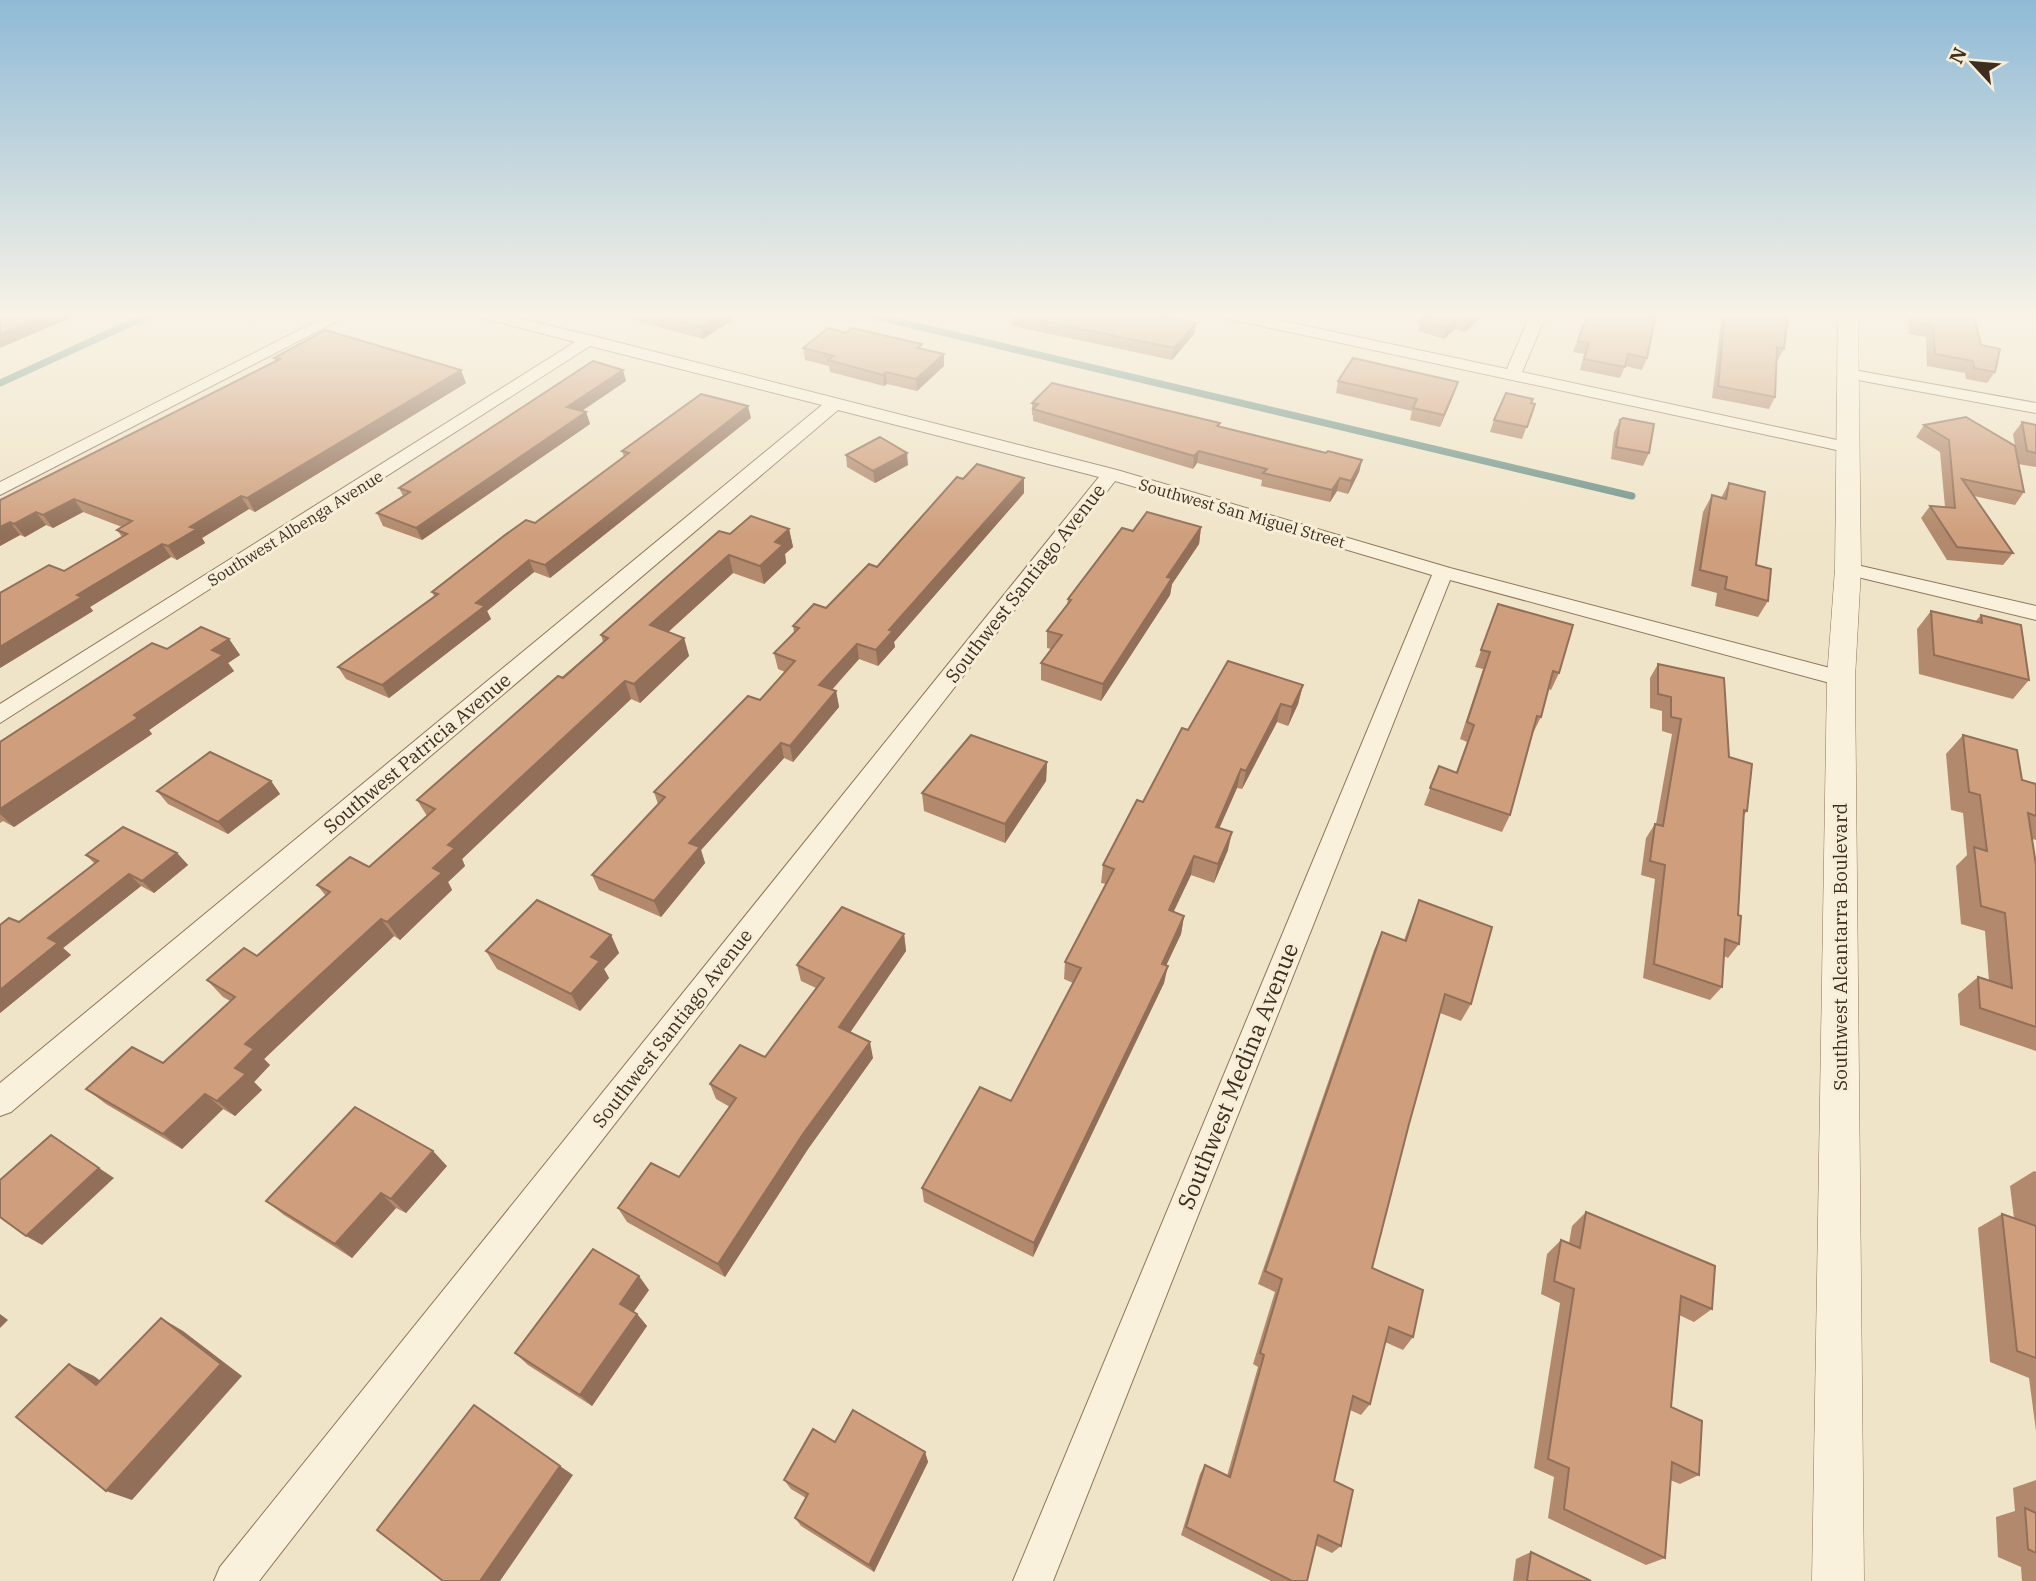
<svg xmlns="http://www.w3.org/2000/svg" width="2036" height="1581" font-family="'IBM Plex Serif',serif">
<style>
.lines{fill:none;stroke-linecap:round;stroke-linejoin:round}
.stream{stroke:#6f938a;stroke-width:7}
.minor-casing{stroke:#8d765c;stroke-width:2}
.tertiary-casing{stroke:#8d765c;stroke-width:1}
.minor{fill:#faf1dc;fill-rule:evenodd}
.tertiary{fill:#faf1dc;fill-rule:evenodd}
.wall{fill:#b2896c}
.shaded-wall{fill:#916f58}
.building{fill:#cf9f7d;stroke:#916f58;stroke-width:2}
.labels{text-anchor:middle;stroke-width:6;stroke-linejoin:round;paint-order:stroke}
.far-street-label{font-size:16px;fill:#3d2e20;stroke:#f7eed8}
.street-label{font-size:19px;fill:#3d2e20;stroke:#f7eed8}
.near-street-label{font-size:23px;fill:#3d2e20;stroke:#f7eed8}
</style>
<rect width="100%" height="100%" fill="#f0e4c8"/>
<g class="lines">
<g class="stream">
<polyline points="862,313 1632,496"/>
<polyline points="0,383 153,313"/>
</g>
<defs>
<g id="minor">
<polygon points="333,313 353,313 0,495 0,482"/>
<polygon points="471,313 497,313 589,335 1117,470 1450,568 1849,673 1852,678 1849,683 1841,686 1450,580 1053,1581 1013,1581 1432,575 1115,481 259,1581 214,1581 220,1567 1099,477 838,410 11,1112 0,1116 0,1083 822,405 590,346 0,723 0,704 575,342 474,316"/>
<polygon points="1217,313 1246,313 1507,369 1531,313 1547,313 1522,372 1846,442 1855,447 1846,452 1225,318"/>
<polygon points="1848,369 2036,403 2036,413 1842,377 1842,371"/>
<polygon points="1848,563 2036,606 2036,620 1841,573 1838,569 1841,565"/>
</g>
<polygon id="tertiary" points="1838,313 1858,313 1861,569 1855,678 1864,1581 1812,1581 1827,678 1835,569"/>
</defs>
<use href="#minor" class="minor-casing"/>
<use href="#tertiary" class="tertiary-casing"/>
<use href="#minor" class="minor"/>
<use href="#tertiary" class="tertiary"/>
</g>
<g class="wall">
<polygon points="624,313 729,313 731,321 703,339 626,318"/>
<polygon points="996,313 1155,313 1196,323 1194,334 1172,360 1012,326 1012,317"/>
<polygon points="1316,313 1336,313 1333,317"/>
<polygon points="1420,313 1483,313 1481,317 1465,332 1455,329 1444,339 1418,331 1420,323 1417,323"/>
<polygon points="1587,313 1647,358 1642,370 1625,366 1620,378 1580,370 1584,354 1573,352"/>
<polygon points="1722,313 1788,313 1784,349 1778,360 1776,360 1775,397 1769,409 1712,398"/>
<polygon points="1908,313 1973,313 1981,345 1995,372 1987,383 1966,379 1965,373 1927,366 1926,337 1909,334"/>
<polygon points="803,348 922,349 944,354 944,366 917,391 887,384 884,386 830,372 829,366 805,360"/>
<polygon points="274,358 466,383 255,512 249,509 202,538 205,543 177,560 171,557 90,607 93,611 0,668 64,571 122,537 117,530 122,527 83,512 53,528 46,525 25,537 20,535 0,546 0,500 276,361"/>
<polygon points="626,381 582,411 586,412 590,424 422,540 383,526 377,513 403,496 399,488"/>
<polygon points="1338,381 1454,394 1440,427 1410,420 1412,411 1336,393"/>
<polygon points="1032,403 1220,423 1219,427 1326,453 1362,460 1359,472 1348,494 1337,491 1330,502 1261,486 1262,480 1197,463 1193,469 1033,421 1033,415 1032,415"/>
<polygon points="1532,403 1535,404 1522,439 1490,432 1494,420"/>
<polygon points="751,418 550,578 534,572 487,611 491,619 389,698 346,679 338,667 434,596 432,592 535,523 624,457 622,451"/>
<polygon points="1620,420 1649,453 1643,466 1611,459 1614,432"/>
<polygon points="2022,422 2036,425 2036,467 2018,464 2024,492 2015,505 1974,496 2013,553 2003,565 1947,560 1921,518 1930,506 1945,507 1940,452 1916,437 1924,425 2015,446 2013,434"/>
<polygon points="846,455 908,465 875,483 847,467"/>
<polygon points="1729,483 1768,601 1758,617 1715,606 1717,593 1691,586 1703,512 1712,495 1721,498"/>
<polygon points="1024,493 894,642 895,647 878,666 859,659 832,690 836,691 839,707 793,762 784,758 701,850 705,863 661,917 599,890 592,875 658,804 654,792 760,700 785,672 778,669 774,653 794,633 793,626 826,608 877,567"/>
<polygon points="1201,527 1199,544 1172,584 1170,595 1101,701 1041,680 1041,663 1051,649 1047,648 1047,631 1067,605 1068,599 1133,531"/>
<polygon points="789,529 793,547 785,554 786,563 764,584 733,573 668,632 684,638 689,656 640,703 631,699 462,859 465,866 448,882 452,890 400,940 394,936 264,1059 270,1065 254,1082 262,1090 235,1116 223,1109 182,1149 106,1104 86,1089 163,1063 230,1001 223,997 207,980 257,956 326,896 317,885 369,867 427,816 417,800 603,642 601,635 730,534"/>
<polygon points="1498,604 1559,673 1551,690 1548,689 1541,717 1533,733 1510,815 1502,832 1424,805 1439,766 1456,772 1467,742 1460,739 1483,669 1475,667"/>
<polygon points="1931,611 1975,622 1981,615 2029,680 2013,699 1919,674 1917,629"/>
<polygon points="229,639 240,655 228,663 234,671 149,730 152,734 14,827 3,821 0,823 0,742 167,649"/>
<polygon points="1658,664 1729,757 1747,811 1744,815 1738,915 1739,944 1728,958 1724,956 1722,987 1710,1000 1643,978 1655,879 1641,875 1646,838 1655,824 1656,824 1672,734 1662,731 1662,711 1650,708 1650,678"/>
<polygon points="1303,685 1298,704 1288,726 1277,722 1242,789 1237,788 1219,828 1228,850 1214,883 1191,875 1173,912 1184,916 1181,934 1166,965 1164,983 1033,1257 924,1202 922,1188 1011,1101 1073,983 1064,979 1065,962 1106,884 1101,883 1103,865 1188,730"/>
<polygon points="1963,735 2022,780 2036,784 2036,840 2032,839 2036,865 2036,1051 1960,1025 1958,994 1978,977 1989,981 1985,931 1961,924 1956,866 1967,855 1963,813 1951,810 1946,754"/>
<polygon points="1047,762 1046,781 1005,843 924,811 922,793"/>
<polygon points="271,781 280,794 228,834 168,804 157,791"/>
<polygon points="177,853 188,865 154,893 141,886 63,948 71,955 0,1013 0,925 19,922 95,864 86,855"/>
<polygon points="1419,900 1471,1004 1461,1021 1440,1013 1409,1124 1372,1268 1413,1337 1403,1350 1385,1342 1370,1404 1361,1415 1350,1410 1334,1481 1341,1546 1332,1553 1315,1545 1307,1581 1271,1581 1181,1535 1200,1474 1205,1465 1227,1476 1258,1367 1253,1364 1275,1292 1258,1284 1374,950 1382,932 1404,940 1412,918"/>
<polygon points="904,934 906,951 850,1032 873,1058 808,1149 725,1277 627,1222 618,1208 679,1177 730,1107 716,1099 710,1084 765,1057 816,988 801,981 797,965"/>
<polygon points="611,935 619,953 604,969 609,978 580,1011 497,969 486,951"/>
<polygon points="447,1166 406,1213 396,1208 352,1258 284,1215 266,1201"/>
<polygon points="2034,1171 2036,1172 2036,1431 2029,1378 1990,1362 1978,1228 2002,1214 2014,1218 2010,1186"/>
<polygon points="1586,1212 1712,1309 1694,1322 1679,1315 1671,1407 1699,1475 1680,1484 1670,1480 1665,1558 1646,1565 1548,1518 1554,1477 1534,1468 1560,1303 1541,1294 1547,1254 1561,1240 1569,1243 1572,1226"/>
<polygon points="649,1290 633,1312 637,1314 647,1326 592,1406 528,1365 515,1353"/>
<polygon points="835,1442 925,1452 928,1462 874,1572 801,1526 795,1518 806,1498 791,1489 784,1480"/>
<polygon points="2036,1480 2036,1581 2022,1581 2021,1567 1998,1557 1996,1517 2015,1511 2013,1488"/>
<polygon points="1531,1552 1591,1581 1513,1581 1516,1559"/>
</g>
<g class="shaded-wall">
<polygon points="50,313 82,313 0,348 0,334"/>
<polygon points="723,313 729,313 731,321 703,339 701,327"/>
<polygon points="1477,313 1483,313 1481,317 1465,332 1469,320"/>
<polygon points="1459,317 1455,329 1444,339 1447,328"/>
<polygon points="1196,323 1194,334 1172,360 1174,348"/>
<polygon points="944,354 944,366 917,391 916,379"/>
<polygon points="461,370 466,383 255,512 247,498"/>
<polygon points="623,370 626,381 571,418 567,407"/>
<polygon points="886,372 887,384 884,386 883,375"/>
<polygon points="1458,382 1454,394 1440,427 1444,415"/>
<polygon points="748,406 751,418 550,578 545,565"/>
<polygon points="586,412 590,424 422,540 416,528"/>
<polygon points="1199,451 1197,463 1193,469 1194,456"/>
<polygon points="907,453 908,465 875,483 873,471"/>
<polygon points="1362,460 1359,472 1348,494 1351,481"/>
<polygon points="1024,478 1024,493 894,642 895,647 878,666 876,650 889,630"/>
<polygon points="1340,478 1337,491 1330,502 1332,490"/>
<polygon points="241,496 249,509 202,538 205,543 177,560 168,546 190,527"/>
<polygon points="74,499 83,512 53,528 43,515"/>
<polygon points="36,512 46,525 25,537 14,524"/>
<polygon points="10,522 20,535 0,546 0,527"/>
<polygon points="1201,527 1199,544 1172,584 1170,595 1101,701 1103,684 1167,577"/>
<polygon points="789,529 793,547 785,554 786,563 764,584 760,566 775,542"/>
<polygon points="162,544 171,557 90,607 93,611 0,668 0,647 77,595"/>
<polygon points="729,555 733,573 655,644 650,625"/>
<polygon points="529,560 534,572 487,611 491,619 389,698 382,685 476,603"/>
<polygon points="684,638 689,656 640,703 634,684"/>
<polygon points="229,639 240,655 228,663 234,671 149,730 152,734 14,827 0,814 0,809 134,715 212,650"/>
<polygon points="857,644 859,659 821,701 819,685"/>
<polygon points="625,681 631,699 462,859 465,866 448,882 452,890 400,940 387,922 448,845"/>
<polygon points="1303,685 1298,704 1288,726 1292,707"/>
<polygon points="836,691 839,707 793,762 790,746"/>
<polygon points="1281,704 1277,722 1242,789 1246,771"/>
<polygon points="781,743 784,758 701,850 705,863 661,917 654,901 689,843"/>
<polygon points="1047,762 1046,781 1005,843 1005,824"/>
<polygon points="1241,769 1237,788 1212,845 1216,827"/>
<polygon points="271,781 280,794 228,834 218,822"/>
<polygon points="1232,832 1228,850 1214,883 1218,864"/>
<polygon points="177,853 188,865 154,893 142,881"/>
<polygon points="1194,856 1191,875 1166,928 1169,910"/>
<polygon points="129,874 141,886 63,948 71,955 0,1013 0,990 48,938"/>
<polygon points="1184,916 1181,934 1159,981 1162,964"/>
<polygon points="381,919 394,936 264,1059 270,1065 254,1082 262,1090 235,1116 217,1101 235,1068 245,1044"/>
<polygon points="904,934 906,951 843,1043 839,1027"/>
<polygon points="611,935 619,953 604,969 609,978 580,1011 571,994 591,957"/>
<polygon points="1168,966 1164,983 1033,1257 1034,1243"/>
<polygon points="870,1042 873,1058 808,1149 725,1277 718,1264 803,1134"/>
<polygon points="205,1094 223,1109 182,1149 163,1134"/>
<polygon points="433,1151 447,1166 406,1213 391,1199"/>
<polygon points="99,1168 114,1178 42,1245 26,1236"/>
<polygon points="381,1193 396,1208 352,1258 335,1244"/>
<polygon points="639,1276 649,1290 630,1317 620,1304"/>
<polygon points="0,1314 8,1320 0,1328"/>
<polygon points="637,1314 647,1326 592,1406 580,1395"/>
<polygon points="161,1318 183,1331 242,1376 132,1500 106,1491"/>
<polygon points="69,1364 94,1376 121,1396 96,1385"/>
<polygon points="925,1452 928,1462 874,1572 869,1565"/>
<polygon points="560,1466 573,1475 500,1581 480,1581"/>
</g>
<g class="building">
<polygon points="0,313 50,313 0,334"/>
<polygon points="645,313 723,313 701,327"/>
<polygon points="1014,313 1155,313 1196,323 1174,348 1012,315"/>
<polygon points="1426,313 1477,313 1469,320 1459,317 1447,328 1421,320 1428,314"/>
<polygon points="1588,313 1656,313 1647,358 1628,354 1625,367 1584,359 1589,343 1578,341"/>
<polygon points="1725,313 1788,313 1784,349 1777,347 1775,397 1718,386"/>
<polygon points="1915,313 1973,313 1981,345 2000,349 1995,372 1974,368 1973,361 1935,354 1933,326 1916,322"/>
<polygon points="828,328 846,333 852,328 922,344 918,348 944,354 916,379 886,372 883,375 828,360 834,356 803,348"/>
<polygon points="325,330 461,370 247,498 241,496 190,527 197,529 168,546 162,544 77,595 82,597 0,647 0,593 49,565 64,571 127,534 117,530 132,521 74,499 43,515 36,512 14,524 10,522 0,527 0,500 280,359 274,358"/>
<polygon points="1353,358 1458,382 1444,415 1413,408 1417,399 1338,381"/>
<polygon points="593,361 623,370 567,407 586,412 416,528 377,513 410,492 399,488"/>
<polygon points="1052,383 1220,423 1217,426 1326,453 1328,451 1362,460 1351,481 1340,478 1332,490 1263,473 1267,469 1199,451 1194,456 1033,409 1038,404 1032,403"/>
<polygon points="1506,393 1533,399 1531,403 1535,404 1527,427 1494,420"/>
<polygon points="701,394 748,406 545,565 529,560 476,603 485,606 382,685 338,667 438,594 432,592 505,535 526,520 535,523 629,453 622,451"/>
<polygon points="1966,417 2015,446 2024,492 1962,479 2013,553 1957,547 1930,506 1955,508 1949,440 1924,425"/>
<polygon points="1623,418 1654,424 1649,453 1616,447 1620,420"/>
<polygon points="2022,422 2036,425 2036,453 2027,451"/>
<polygon points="880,437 907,453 873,471 846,455"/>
<polygon points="977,464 1024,478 889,630 893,631 876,650 857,644 819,685 836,691 790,746 781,743 689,843 700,847 654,901 592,875 665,797 654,792 748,696 760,700 795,661 774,653 799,628 793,626 814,604 826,608 869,564 877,567 957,477 963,479"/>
<polygon points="1729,483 1765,492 1756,565 1771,569 1768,601 1725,589 1727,577 1700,570 1712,495 1726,499"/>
<polygon points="1147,512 1201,527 1167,577 1172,578 1103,684 1041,663 1062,635 1047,631 1071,600 1068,599 1122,528 1133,531"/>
<polygon points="751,516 789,529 775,542 783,545 760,566 729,555 650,625 684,638 634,684 625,681 448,845 455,848 433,868 442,873 387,922 381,919 245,1044 254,1049 235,1068 246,1074 217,1101 205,1094 163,1134 86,1089 132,1047 163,1063 235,997 207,980 244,948 257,956 330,892 317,885 350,857 369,867 435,809 417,800 558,676 563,678 608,638 601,635 719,531 730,534"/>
<polygon points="1498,604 1573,625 1559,673 1553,671 1541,717 1537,716 1510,815 1430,788 1439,766 1457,773 1474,725 1467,722 1490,652 1481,650"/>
<polygon points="1931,611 1982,623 1981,615 2021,625 2029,680 1934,655"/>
<polygon points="201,627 229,639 212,650 223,655 134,715 138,718 0,809 0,742 152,643 167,649"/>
<polygon points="1228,661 1303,685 1292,707 1281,704 1246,771 1241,769 1216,827 1232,832 1218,864 1194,856 1169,910 1184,916 1162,964 1168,966 1034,1243 922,1188 980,1087 1011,1101 1081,968 1065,962 1114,869 1103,865 1137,800 1143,802 1182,728 1188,730"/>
<polygon points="1658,664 1724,678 1729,757 1752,764 1747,811 1744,810 1738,915 1741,916 1739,944 1725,939 1722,987 1654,964 1665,865 1650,861 1655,824 1663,826 1681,719 1671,717 1671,697 1658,694"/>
<polygon points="971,735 1047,762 1005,824 922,793"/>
<polygon points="1963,735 2017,750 2022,780 2036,784 2036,816 2028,813 2036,865 2036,1027 1980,1008 1978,977 2012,988 2005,913 1981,906 1974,847 1987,851 1980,795 1969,792"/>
<polygon points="210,752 271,781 218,822 157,791"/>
<polygon points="123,827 177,853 142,881 129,874 48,938 58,943 0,990 0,925 9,918 19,922 98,861 86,855"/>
<polygon points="537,900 611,935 591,957 600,961 571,994 486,951"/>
<polygon points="1419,900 1492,927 1471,1004 1445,994 1409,1124 1372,1268 1423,1290 1413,1337 1389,1327 1370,1404 1353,1396 1334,1481 1353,1490 1341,1546 1318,1535 1307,1581 1292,1581 1186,1527 1205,1465 1230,1477 1264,1355 1260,1353 1282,1279 1265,1271 1382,932 1406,941"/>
<polygon points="842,907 904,934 839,1027 870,1042 803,1134 718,1264 618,1208 651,1163 679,1177 736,1098 710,1084 740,1045 765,1057 824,978 797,965"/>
<polygon points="355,1107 433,1151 391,1199 381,1193 335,1244 266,1201"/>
<polygon points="51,1135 99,1168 26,1236 0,1217 0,1180"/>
<polygon points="1586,1212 1715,1266 1712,1309 1681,1296 1671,1407 1702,1421 1699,1475 1672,1462 1665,1558 1564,1509 1569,1468 1548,1459 1574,1289 1554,1281 1561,1240 1580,1248"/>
<polygon points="2002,1214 2036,1226 2036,1358 2017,1351"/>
<polygon points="593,1249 639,1276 620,1304 637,1314 580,1395 515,1353"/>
<polygon points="161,1318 221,1364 106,1491 16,1417 69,1364 96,1385"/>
<polygon points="474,1405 560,1466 480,1581 443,1581 377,1530"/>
<polygon points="853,1410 925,1452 869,1565 795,1518 808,1494 784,1480 813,1429 835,1442"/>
<polygon points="2025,1508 2036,1513 2036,1553 2028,1549"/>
<polygon points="1531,1552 1591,1581 1527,1581"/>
</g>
<linearGradient id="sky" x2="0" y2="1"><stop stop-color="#8fbad6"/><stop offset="0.59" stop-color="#f8f3e6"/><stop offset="1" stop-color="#f8f3e6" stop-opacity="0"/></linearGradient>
<rect width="2036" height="534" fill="url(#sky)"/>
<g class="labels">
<g class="far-street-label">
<text transform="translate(1242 513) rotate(16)" y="6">Southwest San Miguel Street</text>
<text transform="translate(295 528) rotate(-32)" y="6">Southwest Albenga Avenue</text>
</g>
<g class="street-label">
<text transform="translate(1025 583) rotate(-52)" y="7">Southwest Santiago Avenue</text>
<text transform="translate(417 753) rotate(-40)" y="7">Southwest Patricia Avenue</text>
<text transform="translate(1840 947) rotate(-90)" y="7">Southwest Alcantarra Boulevard</text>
<text transform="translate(672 1028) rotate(-52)" y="7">Southwest Santiago Avenue</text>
</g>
<g class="near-street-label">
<text transform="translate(1238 1076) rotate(-68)" y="8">Southwest Medina Avenue</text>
</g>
</g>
<g transform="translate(1973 63) rotate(296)" stroke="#f7eed8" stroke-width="5" paint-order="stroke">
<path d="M0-5L12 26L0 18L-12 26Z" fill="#3d2e20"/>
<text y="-10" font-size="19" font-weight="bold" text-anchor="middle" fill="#3d2e20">N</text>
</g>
</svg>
